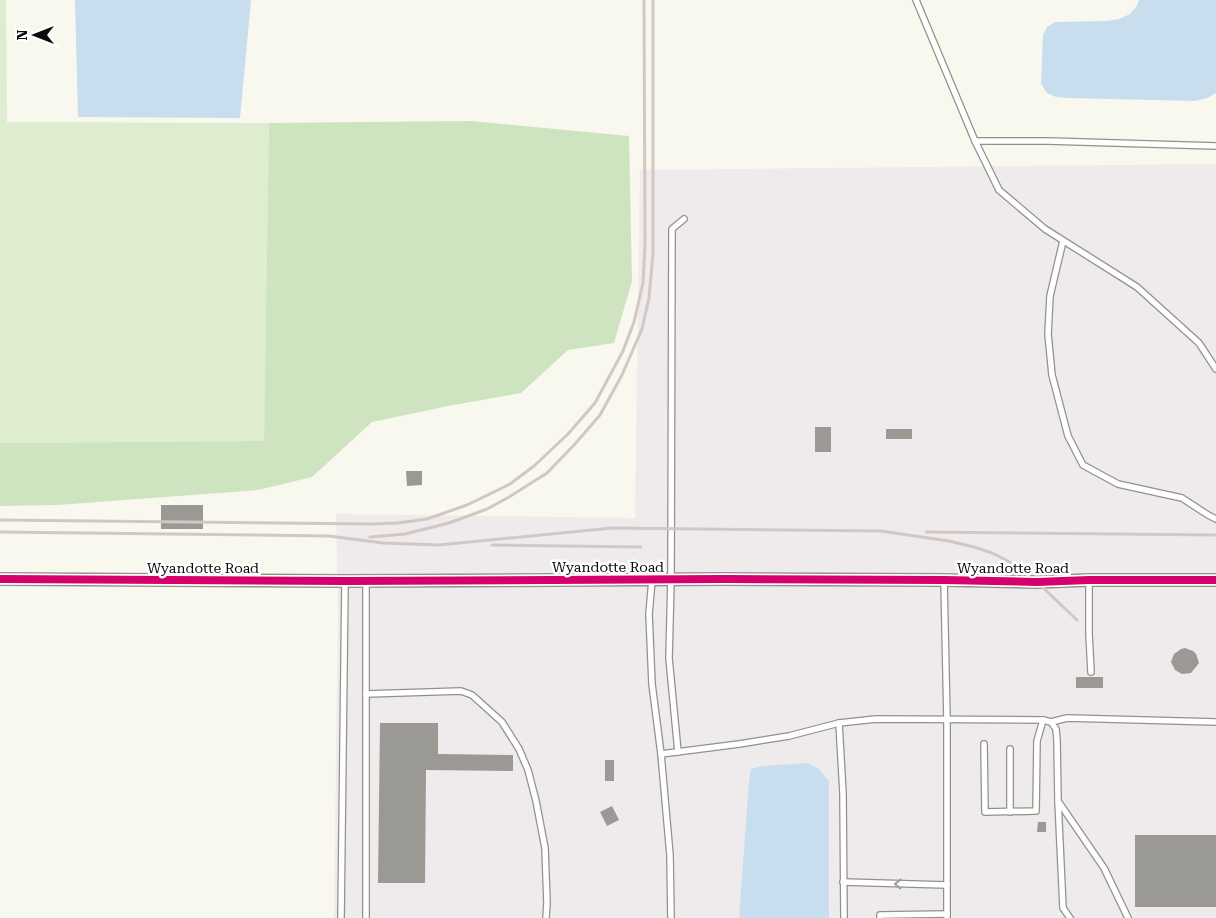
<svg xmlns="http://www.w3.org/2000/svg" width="1216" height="918" font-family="'Roboto Serif',serif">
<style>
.industrial{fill:#efeaeb}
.green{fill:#deecd0}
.forest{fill:#cee3bf}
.water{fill:#c8ddee}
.building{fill:#9a9994}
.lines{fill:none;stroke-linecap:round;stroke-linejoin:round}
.service-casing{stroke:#91918d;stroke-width:8}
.minor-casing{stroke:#91918d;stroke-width:14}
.service{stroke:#fefefc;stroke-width:5.5}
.minor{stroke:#fefefc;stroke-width:11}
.rail{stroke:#d3c7c4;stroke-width:3}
.cycleway-casing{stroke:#fff;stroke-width:11}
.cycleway{stroke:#d6006c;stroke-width:8}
.oneway{stroke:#9c9c9b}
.labels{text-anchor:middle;stroke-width:5;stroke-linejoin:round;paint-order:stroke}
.street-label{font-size:14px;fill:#0a0a0a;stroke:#fff}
</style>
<rect width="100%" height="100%" fill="#f8f8ee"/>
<polygon class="industrial" points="1216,164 1216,918 334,918 338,608 336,514 635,518 640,170"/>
<polygon class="green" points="0,0 6,0 7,122 269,123 264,441 0,443"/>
<polygon class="forest" points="472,121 629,136 632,281 614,343 568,350 521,393 448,406 372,422 312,477 258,490 57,505 0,506 0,443 264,441 269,123"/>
<g class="water">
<polygon points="75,0 251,0 240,118 78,117"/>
<polygon points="1139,0 1216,0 1216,93 1207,98 1195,101 1069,98 1056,97 1047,93 1041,84 1043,35 1047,27 1055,22 1107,21 1119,19 1130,14 1137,6"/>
<polygon points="808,763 820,770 829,781 829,918 739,918 749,782 751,769 763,766"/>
</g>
<g class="building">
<rect x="815" y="427" width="16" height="25"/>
<rect x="886" y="429" width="26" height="10"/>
<polygon points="406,471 422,471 422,485 407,486"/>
<rect x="161" y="505" width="42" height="24"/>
<polygon points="1185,648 1193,651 1196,654 1199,663 1191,673 1182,674 1175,670 1171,662 1174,654 1181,649"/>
<rect x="1076" y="677" width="27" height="11"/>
<polygon points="380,723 438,723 438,754 513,755 513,771 426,770 425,883 378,883"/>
<rect x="605" y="760" width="9" height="21"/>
<polygon points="612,806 619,820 607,826 600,812"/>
<polygon points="1038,822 1046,822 1046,832 1037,832"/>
<rect x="1135" y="835" width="81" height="72"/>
</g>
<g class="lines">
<defs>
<g id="service">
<polyline points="916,0 975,141 999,190 1045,229 1137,287 1199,343 1216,369"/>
<polyline points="975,141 1048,141 1216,146"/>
<polyline points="1063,241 1050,296 1048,334 1052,375 1068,436 1083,465 1118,484 1182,498 1208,515 1216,519"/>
<polyline points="652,580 649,614 652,684 661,754"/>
<polyline points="944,580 947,720 947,918"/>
<polyline points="1089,580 1089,634 1091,672"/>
<polyline points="366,581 366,918"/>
<polyline points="366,694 461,691 472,695 502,722 519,749 528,770 536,801 545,848 547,903 546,918"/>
<polyline points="1051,722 1067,718 1216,722"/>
<polyline points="839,723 843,793 844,918"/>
<polyline points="984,744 985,812 1036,811 1037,741 1043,720"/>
<polyline points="1010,749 1010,812"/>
<polyline points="678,752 669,658 671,579 672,229 684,219"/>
<polyline points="1058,801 1063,908 1070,918"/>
<polyline points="843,882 947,885"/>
<polyline points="341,918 345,581"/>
<polyline points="671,918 670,855 661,754 739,744 789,736 839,723 876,719 1043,720 1051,722 1056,729 1057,740 1058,801 1104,868 1128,918"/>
<polyline points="880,918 880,915 947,914"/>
</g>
<polyline id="minor" points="0,579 345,581 724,579 944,580 1037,582 1089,580 1216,580"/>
</defs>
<use href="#service" class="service-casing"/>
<use href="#minor" class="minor-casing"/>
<use href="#service" class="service"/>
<use href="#minor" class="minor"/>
<g class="rail">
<polyline points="0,520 372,524 398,523 427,519 467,505 510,484 534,466 568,434 595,403 623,351 634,322 643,283 645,244 644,0"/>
<polyline points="0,532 329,536 383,543 439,545 612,528 881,531 949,541 974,547 992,553 1008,561 1037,582 1077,620"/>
<polyline points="926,532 1216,535"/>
<polyline points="370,537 405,534 449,523 487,509 509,497 547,473 575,444 600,415 622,375 642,329 649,298 653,254 653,0"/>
<polyline points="492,545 641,547"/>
</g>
<defs>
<polyline id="cycleway" points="0,579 345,581 724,579 944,580 1037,582 1089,580 1216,580"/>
</defs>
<use href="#cycleway" class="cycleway-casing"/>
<use href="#cycleway" class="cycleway"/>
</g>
<defs><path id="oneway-chevron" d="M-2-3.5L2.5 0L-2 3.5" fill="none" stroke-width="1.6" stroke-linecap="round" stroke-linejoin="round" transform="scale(1.25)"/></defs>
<use class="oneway" href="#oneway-chevron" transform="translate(898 884) rotate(-179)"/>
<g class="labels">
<g class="street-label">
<text x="608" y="572">Wyandotte Road</text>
<text x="203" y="573">Wyandotte Road</text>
<text x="1013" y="573">Wyandotte Road</text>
</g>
</g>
<g transform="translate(35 35) rotate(270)" stroke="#ffffff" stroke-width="4" paint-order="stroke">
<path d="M0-4L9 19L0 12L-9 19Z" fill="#0a0a0a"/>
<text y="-8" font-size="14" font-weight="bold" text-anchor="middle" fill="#0a0a0a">N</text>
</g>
</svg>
